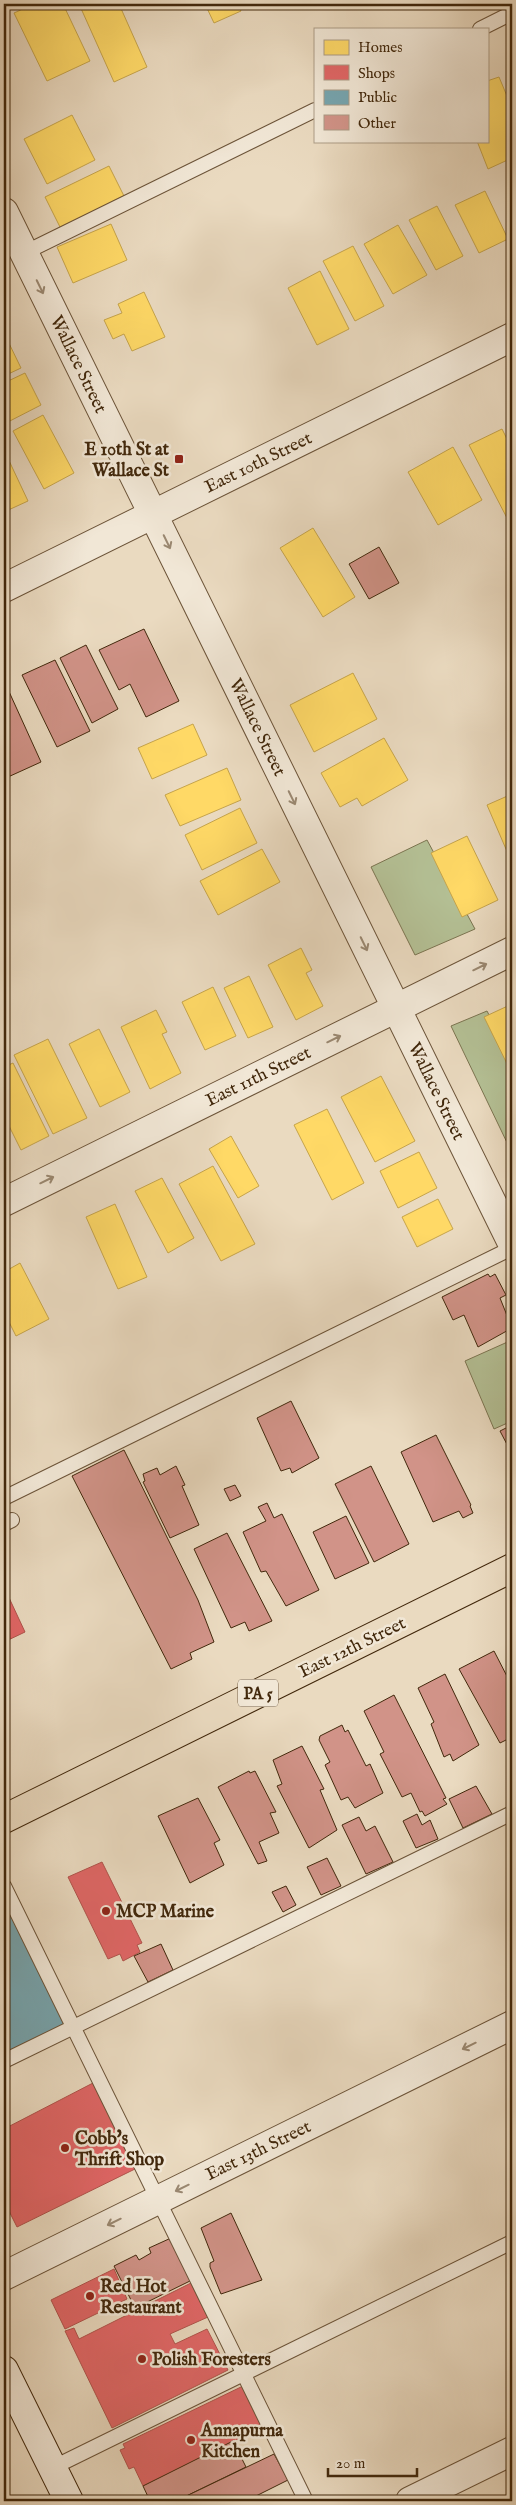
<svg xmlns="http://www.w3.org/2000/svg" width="516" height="2505" font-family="'IM FELL English',serif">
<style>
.green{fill:#b4c095;stroke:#7b7450}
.homes{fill:#ffd966;stroke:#c6a44b}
.shops{fill:#e06666;stroke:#b1534b}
.public{fill:#76a5af;stroke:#66807e}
.building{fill:#d19388;stroke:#42280c}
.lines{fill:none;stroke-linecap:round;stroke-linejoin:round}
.service-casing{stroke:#6c5439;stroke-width:16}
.minor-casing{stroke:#6c5439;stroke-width:30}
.tertiary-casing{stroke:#6c5439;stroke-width:30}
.secondary-casing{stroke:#42280c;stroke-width:30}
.primary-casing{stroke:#42280c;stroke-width:30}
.service{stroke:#f1e7d6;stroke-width:14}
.minor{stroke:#f1e7d6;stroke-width:28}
.tertiary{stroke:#f1e7d6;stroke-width:28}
.secondary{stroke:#f1e7d6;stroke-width:28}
.primary{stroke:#eadac0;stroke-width:28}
.oneway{stroke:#9a8871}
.poi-dot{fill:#8f2418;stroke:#f1e7d6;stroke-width:2}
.labels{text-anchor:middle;stroke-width:5;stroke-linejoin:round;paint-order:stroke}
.shield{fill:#f1e7d6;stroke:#766149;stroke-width:1}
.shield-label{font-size:16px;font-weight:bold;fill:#42280c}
.street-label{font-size:18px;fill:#42280c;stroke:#f1e7d6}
.poi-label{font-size:18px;font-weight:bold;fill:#42280c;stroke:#f1e7d6;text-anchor:start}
</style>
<rect width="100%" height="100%" fill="#eadac0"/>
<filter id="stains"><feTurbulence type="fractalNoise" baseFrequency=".004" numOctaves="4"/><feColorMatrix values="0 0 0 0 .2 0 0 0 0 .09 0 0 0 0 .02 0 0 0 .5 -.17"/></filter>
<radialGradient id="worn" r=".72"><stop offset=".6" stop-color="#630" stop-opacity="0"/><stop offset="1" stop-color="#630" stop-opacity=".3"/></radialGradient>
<g class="green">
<polygon points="427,840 475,929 415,955 371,867"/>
<polygon points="487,1011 512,1059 512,1153 451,1026"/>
<polygon points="512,1340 512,1421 494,1429 465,1361"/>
</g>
<g class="homes">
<polygon points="34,4 63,4 90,61 47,81 14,13"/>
<polygon points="79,4 119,4 147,67 114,82"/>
<polygon points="205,4 238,4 241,11 214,23"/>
<polygon points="499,77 512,108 512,158 488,169 477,141 487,141 487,81"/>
<polygon points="72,115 95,160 47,184 24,139"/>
<polygon points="109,166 130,208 66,239 45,197"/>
<polygon points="485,191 508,239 479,253 455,205"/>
<polygon points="437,206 463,256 436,270 409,220"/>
<polygon points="111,224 127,260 73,283 57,247"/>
<polygon points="398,225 427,275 393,294 364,244"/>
<polygon points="353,246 384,306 355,321 323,261"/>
<polygon points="320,271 349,329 317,345 288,288"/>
<polygon points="144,292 165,337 132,351 124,334 113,339 104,320 122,313 118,304"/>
<polygon points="4,333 21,368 4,376"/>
<polygon points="25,373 41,405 4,424 4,383"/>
<polygon points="43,415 74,473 44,489 13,431"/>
<polygon points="502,429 512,449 512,515 507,518 469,445"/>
<polygon points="453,447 482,500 438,525 408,472"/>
<polygon points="4,450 28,501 4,512"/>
<polygon points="313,528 355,597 323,617 280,548"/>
<polygon points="353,673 377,719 314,752 290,705"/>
<polygon points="193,724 207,755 152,779 138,748"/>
<polygon points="384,738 408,780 362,806 357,798 340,807 321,773"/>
<polygon points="227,768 241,800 180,826 165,795"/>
<polygon points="512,794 512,863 487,805"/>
<polygon points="240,808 257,843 202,870 185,835"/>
<polygon points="467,836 498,900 462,917 431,853"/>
<polygon points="262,849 280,882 218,915 200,881"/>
<polygon points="301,948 312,970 306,973 323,1006 296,1020 268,965"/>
<polygon points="249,976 273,1027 248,1038 224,988"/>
<polygon points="213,987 236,1036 205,1050 182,1002"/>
<polygon points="512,1004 512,1074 484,1017"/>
<polygon points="156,1010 167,1032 162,1034 181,1073 150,1089 121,1027"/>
<polygon points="99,1029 130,1092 100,1107 69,1044"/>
<polygon points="48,1039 87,1118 53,1134 14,1055"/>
<polygon points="13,1063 49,1136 21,1150 4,1116 4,1067"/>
<polygon points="381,1076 415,1141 375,1162 341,1097"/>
<polygon points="327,1109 364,1183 332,1200 294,1125"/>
<polygon points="231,1136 259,1186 238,1198 209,1149"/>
<polygon points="419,1152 437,1188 398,1208 380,1171"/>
<polygon points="213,1166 255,1244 221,1261 179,1184"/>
<polygon points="162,1178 194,1238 168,1253 135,1191"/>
<polygon points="438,1199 453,1229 417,1247 402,1217"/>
<polygon points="115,1204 147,1277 118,1289 86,1217"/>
<polygon points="20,1263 49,1319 16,1336 4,1312 4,1272"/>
</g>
<g class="shops">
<polygon points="4,1587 25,1632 4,1642"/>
<polygon points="102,1862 142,1943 137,1945 140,1952 123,1961 120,1954 108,1959 68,1877"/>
<polygon points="93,2083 137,2168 17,2227 4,2201 4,2129"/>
<polygon points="114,2269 127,2299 65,2329 51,2300"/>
<polygon points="191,2283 208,2317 170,2334 175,2344 207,2329 228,2370 112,2428 65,2331 74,2328 79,2339"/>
<polygon points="243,2386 263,2427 143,2486 134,2467 129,2469 120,2450 125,2448 123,2444"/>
</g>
<polygon class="public" points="4,1900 64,2024 4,2054"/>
<g class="building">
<polygon points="379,547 399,583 369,599 349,564"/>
<polygon points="144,629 179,701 146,717 130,684 119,690 99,650"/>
<polygon points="86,645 118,709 92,723 60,658"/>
<polygon points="55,660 90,731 57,747 22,675"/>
<polygon points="6,685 41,762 8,777 4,768 4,686"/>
<polygon points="488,1274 490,1277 495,1274 506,1295 500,1298 512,1328 478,1347 464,1315 453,1320 442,1297"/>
<polygon points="291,1401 319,1458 292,1473 290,1468 281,1471 257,1418"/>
<polygon points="512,1425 512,1454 500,1431"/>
<polygon points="436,1435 471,1505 470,1506 473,1513 463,1518 459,1511 433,1522 401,1452"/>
<polygon points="124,1450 198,1600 214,1642 190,1653 192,1659 171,1669 72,1476"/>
<polygon points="176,1466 185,1485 182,1486 199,1525 170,1538 143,1482 145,1481 143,1474 157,1468 160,1475"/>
<polygon points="371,1466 409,1544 374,1562 335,1484"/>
<polygon points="235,1485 241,1496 230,1501 224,1489"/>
<polygon points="267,1503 274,1518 282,1514 319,1590 286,1606 266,1571 261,1572 243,1532 266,1521 258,1507"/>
<polygon points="346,1516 369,1563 335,1579 313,1532"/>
<polygon points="227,1533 272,1621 249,1631 245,1622 231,1628 194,1549"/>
<polygon points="494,1651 512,1686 512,1737 500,1743 459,1669"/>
<polygon points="445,1674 479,1745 453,1761 450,1754 444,1757 431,1724 434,1722 418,1688"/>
<polygon points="394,1695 446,1798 443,1799 447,1804 425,1816 422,1811 420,1812 411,1793 402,1797 380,1754 384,1752 364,1711"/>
<polygon points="342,1725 345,1732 348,1730 366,1766 370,1764 383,1793 355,1808 348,1797 341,1800 325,1765 330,1762 319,1740 320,1736"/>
<polygon points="302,1746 324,1789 320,1790 337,1830 309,1848 277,1786 282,1784 273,1760"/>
<polygon points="249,1771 250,1773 255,1771 276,1812 270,1813 279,1833 259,1842 267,1861 258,1864 218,1787"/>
<polygon points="476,1786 492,1814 463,1828 449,1799"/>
<polygon points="198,1798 220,1840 214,1843 224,1865 190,1883 158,1816"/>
<polygon points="417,1814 422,1825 430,1820 438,1839 416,1848 403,1821"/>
<polygon points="359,1817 366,1831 375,1826 393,1862 366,1874 342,1825"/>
<polygon points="327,1858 341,1886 321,1895 307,1867"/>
<polygon points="286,1886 296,1905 283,1912 272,1892"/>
<polygon points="161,1944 173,1970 148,1982 134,1956"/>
<polygon points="231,2213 262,2280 221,2294 210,2267 210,2263 214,2261 201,2228"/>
<polygon points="171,2238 192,2280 135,2308 114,2266 136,2255 139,2260 151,2253 149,2248"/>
<polygon points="233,2441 246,2467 176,2501 150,2501 143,2486"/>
<polygon points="274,2454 288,2480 246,2501 176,2501"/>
</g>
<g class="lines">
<defs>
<g id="service">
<polyline points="480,29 512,13"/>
<polyline points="24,253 315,110"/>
<polyline points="4,1498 512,1248"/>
<polyline points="4,1524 12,1520"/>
<polyline points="4,1886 306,2501"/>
<polyline points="4,2061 512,1813"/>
<polyline points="52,2468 512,2242"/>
</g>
<g id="minor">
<polyline points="4,212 512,1243"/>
<polyline points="4,1202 512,951"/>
<polyline points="4,2276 512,2025"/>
<polyline points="410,2501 512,2451"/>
</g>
<polyline id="tertiary" points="4,588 512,337"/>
<polyline id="secondary" points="4,2370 69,2501"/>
<polyline id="primary" points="4,1819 512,1568"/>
</defs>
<use href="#service" class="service-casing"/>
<use href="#minor" class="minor-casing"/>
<use href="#tertiary" class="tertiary-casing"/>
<use href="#secondary" class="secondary-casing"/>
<use href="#primary" class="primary-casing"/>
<use href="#service" class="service"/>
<use href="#minor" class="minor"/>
<use href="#tertiary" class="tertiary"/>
<use href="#secondary" class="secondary"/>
<use href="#primary" class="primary"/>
</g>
<defs><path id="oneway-shaft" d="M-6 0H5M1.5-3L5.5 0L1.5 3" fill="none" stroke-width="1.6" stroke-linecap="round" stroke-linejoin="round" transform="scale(1.25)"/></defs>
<g class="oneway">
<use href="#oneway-shaft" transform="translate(40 287) rotate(64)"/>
<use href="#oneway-shaft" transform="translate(167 542) rotate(64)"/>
<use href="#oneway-shaft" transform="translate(292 798) rotate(64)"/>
<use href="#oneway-shaft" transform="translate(364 944) rotate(64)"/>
<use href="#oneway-shaft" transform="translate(480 967) rotate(-26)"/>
<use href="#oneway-shaft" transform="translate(334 1039) rotate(-26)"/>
<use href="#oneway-shaft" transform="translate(47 1180) rotate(-26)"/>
<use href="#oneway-shaft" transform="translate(469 2046) rotate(154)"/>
<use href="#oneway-shaft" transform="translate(182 2188) rotate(154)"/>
<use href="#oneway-shaft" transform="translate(114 2222) rotate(154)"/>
</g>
<g class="poi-dot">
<rect x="174" y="454" width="10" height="10" rx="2.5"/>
<circle cx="106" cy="1911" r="5"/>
<circle cx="65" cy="2148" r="5"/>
<circle cx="90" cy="2296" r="5"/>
<circle cx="142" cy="2359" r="5"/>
<circle cx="191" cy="2440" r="5"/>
</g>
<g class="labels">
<rect class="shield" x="238" y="1679.5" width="40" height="27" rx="4"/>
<g class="shield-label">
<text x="258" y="1699">PA 5</text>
</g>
<g class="street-label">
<text transform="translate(79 364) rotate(64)" y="6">Wallace Street</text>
<text transform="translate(258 462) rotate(-26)" y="6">East 10th Street</text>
<text transform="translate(258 727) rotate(64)" y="6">Wallace Street</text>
<text transform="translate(258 1076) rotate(-26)" y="6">East 11th Street</text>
<text transform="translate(437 1091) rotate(64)" y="6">Wallace Street</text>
<text transform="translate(352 1647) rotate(-26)" y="6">East 12th Street</text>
<text transform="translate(258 2150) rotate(-26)" y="6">East 13th Street</text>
</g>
<g class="poi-label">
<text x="169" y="455" text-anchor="end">E 10th St at<tspan x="169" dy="21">Wallace St</tspan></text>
<text x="116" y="1917">MCP Marine</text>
<text x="75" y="2144">Cobb's<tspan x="75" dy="21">Thrift Shop</tspan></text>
<text x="100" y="2292">Red Hot<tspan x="100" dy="21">Restaurant</tspan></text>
<text x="152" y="2365">Polish Foresters</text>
<text x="201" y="2436">Annapurna<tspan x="201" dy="21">Kitchen</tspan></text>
</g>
</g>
<rect width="516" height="2505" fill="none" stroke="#eadac0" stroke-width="20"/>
<rect x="5" y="5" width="506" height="2495" fill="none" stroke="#42280c" stroke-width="2.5"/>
<rect x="10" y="10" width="496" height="2485" fill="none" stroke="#42280c"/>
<rect x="314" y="28" width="175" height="115" fill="#f1e7d6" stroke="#ab9b85"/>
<rect x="324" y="40" width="25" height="15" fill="#ffd966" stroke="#ab9b85"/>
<text x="358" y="52" font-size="15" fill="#42280c">Homes</text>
<rect x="324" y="65" width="25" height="15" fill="#e06666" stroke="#ab9b85"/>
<text x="358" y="78" font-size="15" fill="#42280c">Shops</text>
<rect x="324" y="90" width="25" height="15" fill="#76a5af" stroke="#ab9b85"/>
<text x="358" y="102" font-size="15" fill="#42280c">Public</text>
<rect x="324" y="115" width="25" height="15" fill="#d19388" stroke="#ab9b85"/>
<text x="358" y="128" font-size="15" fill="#42280c">Other</text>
<path d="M328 2468v8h89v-8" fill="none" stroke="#42280c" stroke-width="2.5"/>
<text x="336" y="2468" font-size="15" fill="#42280c" stroke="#f1e7d6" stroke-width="4" paint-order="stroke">20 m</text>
<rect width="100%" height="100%" filter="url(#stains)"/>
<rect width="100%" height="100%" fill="url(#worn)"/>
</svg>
